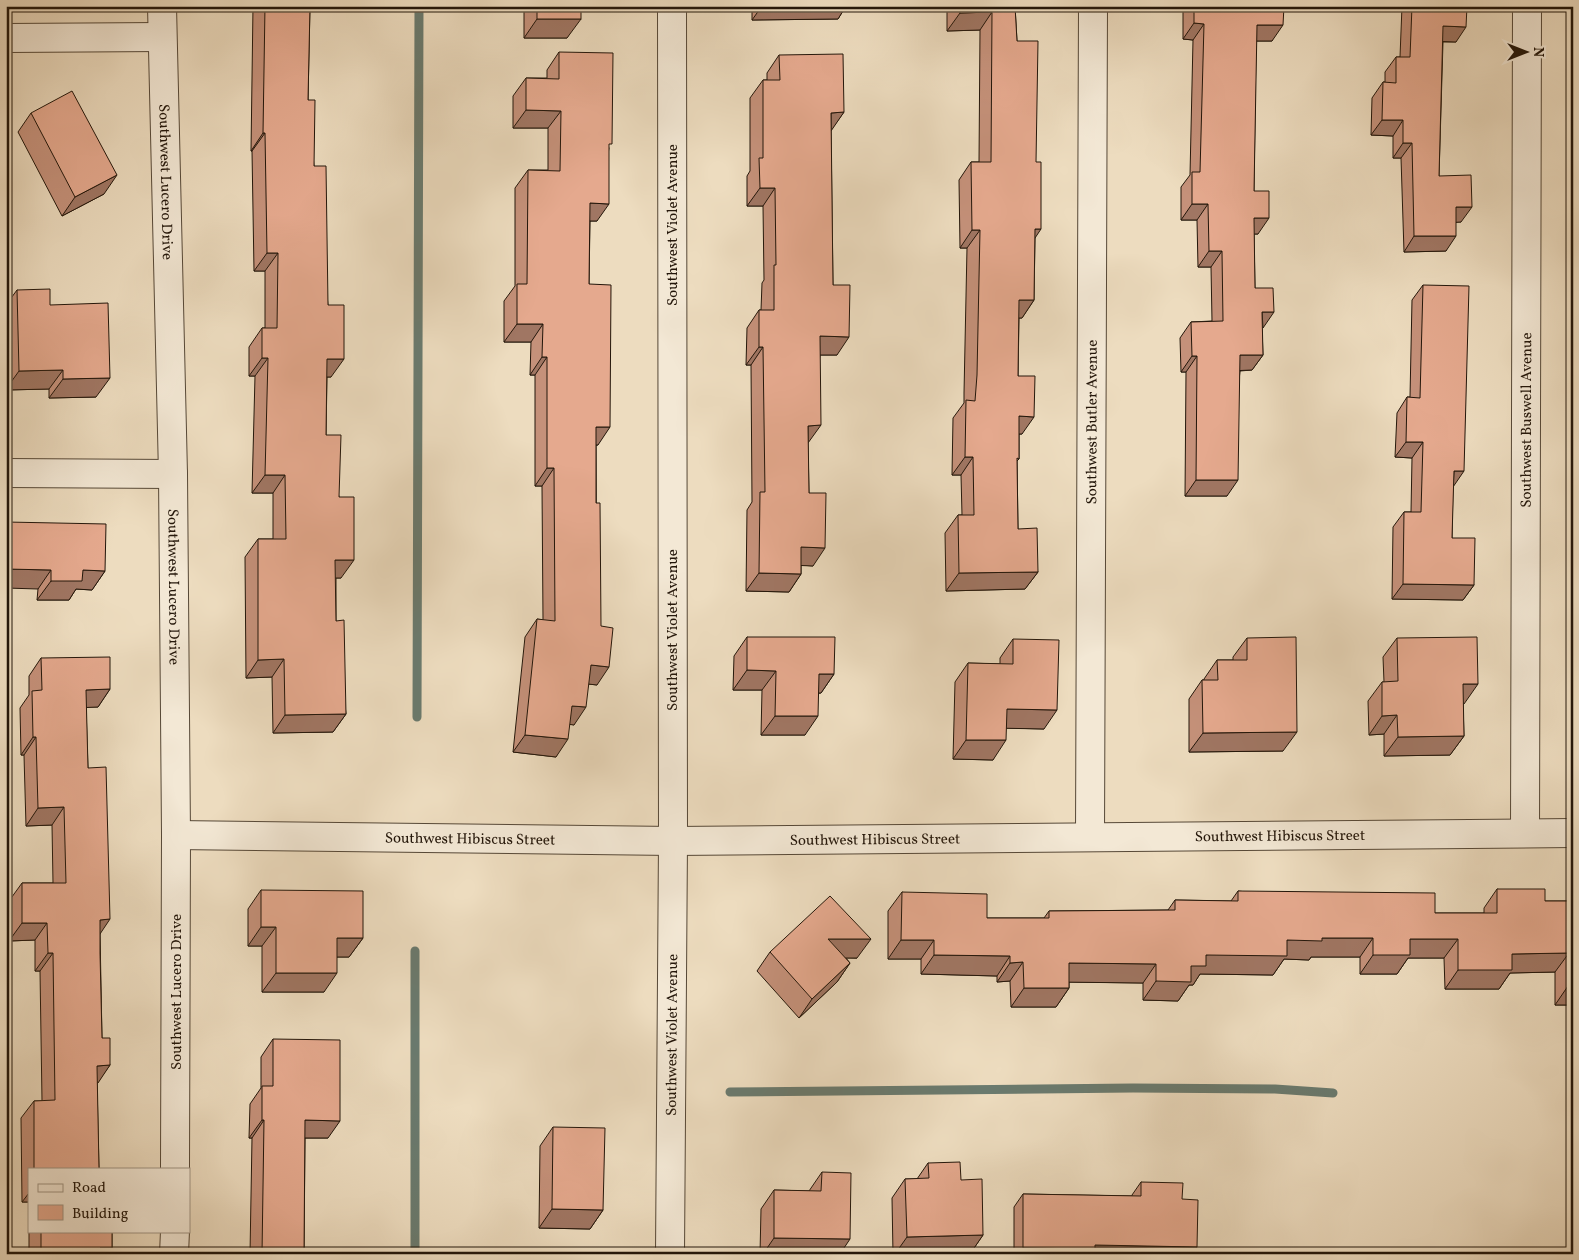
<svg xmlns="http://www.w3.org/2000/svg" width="1579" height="1260" font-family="Vollkorn,serif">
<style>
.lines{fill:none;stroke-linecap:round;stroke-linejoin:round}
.stream{stroke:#6a7a6e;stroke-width:9}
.street-casing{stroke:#564837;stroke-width:30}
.street{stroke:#f3e8d5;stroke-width:28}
.wall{fill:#c5917a;stroke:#23160a}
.shaded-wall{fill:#a07663;stroke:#23160a}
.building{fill:#e5a98e;stroke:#23160a}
.labels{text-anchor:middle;stroke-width:4.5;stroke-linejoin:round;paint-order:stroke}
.street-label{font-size:15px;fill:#23160a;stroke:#f3e8d5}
</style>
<rect width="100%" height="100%" fill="#eddcbf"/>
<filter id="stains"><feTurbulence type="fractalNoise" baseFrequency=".004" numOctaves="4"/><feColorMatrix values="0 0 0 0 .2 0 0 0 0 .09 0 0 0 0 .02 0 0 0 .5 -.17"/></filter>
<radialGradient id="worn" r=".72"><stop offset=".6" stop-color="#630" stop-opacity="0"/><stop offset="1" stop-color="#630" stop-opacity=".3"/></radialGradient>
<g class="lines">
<g class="stream">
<polyline points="417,717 419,6"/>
<polyline points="415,951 415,1254"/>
<polyline points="730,1092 1133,1088 1275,1089 1333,1093"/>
</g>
<defs>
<g id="street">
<path id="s1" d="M162 6 173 474 176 835 175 1169"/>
<polyline points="6,38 162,37"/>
<polyline points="6,473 173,474"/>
<path id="s2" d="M1525 832 1527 6"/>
<path id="s3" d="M176 835 673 841 1573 833"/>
<path id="s4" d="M1090 837 1093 6"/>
<polyline points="174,1254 175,1231"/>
<path id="s5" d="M670 1254 673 841 672 6"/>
</g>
</defs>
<use href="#street" class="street-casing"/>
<use href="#street" class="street"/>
</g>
<g class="wall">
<polygon points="253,6 310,6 308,100 314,166 328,305 331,377 327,377 326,435 339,497 341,578 336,578 336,621 346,714 333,732 273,733 272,677 246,678 245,557 258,539 273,539 273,493 252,493 255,376 249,376 249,347 262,328 265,328 265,271 254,271 252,151 251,151"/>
<polygon points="524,6 602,6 599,10 581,11 567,38 524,38"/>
<polygon points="752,6 846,6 838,19 752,20"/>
<polygon points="947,6 1015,6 1017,41 1035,238 1034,300 1022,318 1019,318 1018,376 1022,434 1019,434 1019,459 1017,461 1018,529 1038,572 1025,589 946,591 945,533 958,515 962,515 961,475 952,475 953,418 964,403 964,393 967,248 960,248 959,180 971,162 979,162 980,30 947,31"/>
<polygon points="1186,6 1286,6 1284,9 1272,41 1256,41 1254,191 1258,234 1254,234 1255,288 1262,328 1263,355 1252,370 1240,371 1227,496 1185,496 1186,372 1181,372 1180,338 1191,322 1212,321 1211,267 1198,267 1197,220 1181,220 1181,187 1190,175 1193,40 1183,39 1183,10"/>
<polygon points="1402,6 1467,6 1456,42 1443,42 1439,176 1461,222 1456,222 1446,251 1404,252 1401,158 1393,158 1393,136 1371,135 1372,98 1383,82 1385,82 1385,72 1396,57 1400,57"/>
<polygon points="559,52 609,148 597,221 590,221 589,284 598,445 596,445 597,685 589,684 574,725 570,724 556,757 513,752 525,637 537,619 543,620 542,486 535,486 535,375 530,375 531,342 504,342 504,301 515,286 515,188 528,170 548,170 548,128 513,128 513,96 526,78 547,78 547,70"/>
<polygon points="779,55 844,112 831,130 833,285 837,355 820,355 808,443 809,493 813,566 801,565 801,574 789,592 746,591 747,510 752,502 751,365 746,365 747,328 759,310 761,310 762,283 764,280 763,206 747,206 747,176 750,171 750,98 763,80 767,80 767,73"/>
<polygon points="31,113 104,194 62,216 18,132"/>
<polygon points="1423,285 1453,486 1452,538 1474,585 1463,600 1392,599 1393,527 1404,512 1411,512 1412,458 1395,457 1397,413 1407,397 1410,397 1412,300"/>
<polygon points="17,290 50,305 96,397 49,398 49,389 6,390 6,305"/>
<polygon points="6,522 105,571 92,590 76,589 69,600 37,600 38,589"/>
<polygon points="747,637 834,674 821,693 819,693 805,735 761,735 762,690 733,690 734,656"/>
<polygon points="1247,638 1283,751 1189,752 1189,699 1202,680 1204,680 1204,679 1217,660 1233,660 1233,657"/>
<polygon points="1397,638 1464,704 1463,704 1464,736 1450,755 1384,756 1384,734 1369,735 1368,701 1382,682 1384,682 1383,657"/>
<polygon points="1013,639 1044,729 1006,728 993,760 953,759 955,682 968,663 1000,664 1000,658"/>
<polygon points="41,658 110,689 98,707 86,707 88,768 100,933 102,1038 110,1065 97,1083 99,1169 29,1169 29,1202 22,1202 21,1118 34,1101 42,1101 40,971 35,971 35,940 9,941 9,901 22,883 53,883 52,825 26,826 24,755 21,755 20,708 29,695 29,676"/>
<polygon points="1497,889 1545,901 1573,901 1573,1005 1555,1005 1555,972 1510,973 1499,989 1445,989 1444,958 1408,958 1397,974 1360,974 1360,957 1311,957 1309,960 1284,959 1273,975 1200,974 1193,985 1189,985 1178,1001 1143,1000 1143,983 1069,982 1069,988 1056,1007 1011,1007 1010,981 997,982 997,976 921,974 921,959 888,959 888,911 902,892 987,918 1044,918 1049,911 1168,910 1175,900 1231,901 1238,891 1435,913 1484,913 1484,908"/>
<polygon points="261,890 363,938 349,957 337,957 324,992 262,992 262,946 248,946 248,909"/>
<polygon points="770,952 857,958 846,958 850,963 837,982 799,1018 757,971"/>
<polygon points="273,1039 328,1138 305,1138 304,1254 250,1254 252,1138 249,1138 250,1104 261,1088 261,1057"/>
<polygon points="553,1127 603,1210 590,1229 539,1228 540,1146"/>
<polygon points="928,1163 961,1180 983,1235 970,1254 893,1254 892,1198 905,1179 917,1179"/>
<polygon points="822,1172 840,1254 760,1254 761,1209 774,1190 809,1191"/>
<polygon points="1141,1182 1182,1199 1193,1254 1014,1254 1014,1207 1023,1194 1132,1196 1132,1195"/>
<polygon points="29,1231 112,1231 112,1248 108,1254 29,1254"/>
</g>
<g class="shaded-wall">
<polygon points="570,6 602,6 599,10 567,11"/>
<polygon points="762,6 846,6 838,19 752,20"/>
<polygon points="992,12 980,30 947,31 960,13"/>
<polygon points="537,19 581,19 567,38 524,38"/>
<polygon points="1194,23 1204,24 1193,40 1183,39"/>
<polygon points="1257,25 1283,25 1272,41 1246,41"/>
<polygon points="1443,26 1466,27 1456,42 1432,41"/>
<polygon points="526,110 561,111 548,128 513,128"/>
<polygon points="844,112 831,131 831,113"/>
<polygon points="1382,120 1403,120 1393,136 1371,135"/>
<polygon points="263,133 265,133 252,151 251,151"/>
<polygon points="1403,143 1412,143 1401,158 1393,158"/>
<polygon points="117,175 104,194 62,216 75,197"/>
<polygon points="760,188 775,188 763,206 747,206"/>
<polygon points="590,203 609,204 597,221 578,221"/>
<polygon points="1192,204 1208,204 1197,220 1181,220"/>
<polygon points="1456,207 1472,207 1461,222 1445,223"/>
<polygon points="1254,218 1269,218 1258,234 1243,234"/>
<polygon points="1035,229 1041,229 1029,247"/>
<polygon points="972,230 980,230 967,248 960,248"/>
<polygon points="1414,236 1456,236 1446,251 1404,252"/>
<polygon points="1209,251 1222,251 1211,267 1198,267"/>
<polygon points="267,253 278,253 265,271 254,271"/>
<polygon points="1019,300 1034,300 1022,318 1007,318"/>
<polygon points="1262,312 1274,312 1263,328"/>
<polygon points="517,324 543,324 531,342 504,342"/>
<polygon points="820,336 849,337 837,355 807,355"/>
<polygon points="759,347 763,347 751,365 746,365"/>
<polygon points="1240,355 1263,355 1252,370 1229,371"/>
<polygon points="1192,356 1197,356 1186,372 1181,372"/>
<polygon points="542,357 547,357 535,375 530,375"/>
<polygon points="262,358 268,358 255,376 249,376"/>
<polygon points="327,359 344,359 331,377 315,377"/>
<polygon points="63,370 49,389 6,390 6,389 19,371"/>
<polygon points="110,378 96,397 49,398 63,379"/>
<polygon points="1019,416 1034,417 1022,434 1007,434"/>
<polygon points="821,425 808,443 808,426"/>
<polygon points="596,427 610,427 598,445 584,445"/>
<polygon points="1406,442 1423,442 1412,458 1395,457"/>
<polygon points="965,457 973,457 961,475 952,475"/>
<polygon points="547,468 554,468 542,486 535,486"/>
<polygon points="1454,471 1464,471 1453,487"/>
<polygon points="265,475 285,475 273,493 252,493"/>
<polygon points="1196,480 1238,480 1227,496 1185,496"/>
<polygon points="801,547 825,548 813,566 789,565"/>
<polygon points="335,560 354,560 341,578 323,578"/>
<polygon points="6,569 51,570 38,589 6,588"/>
<polygon points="83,570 105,571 92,590 76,589 69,600 37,600 51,581"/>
<polygon points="1038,572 1025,589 946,591 959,573"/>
<polygon points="759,573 801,574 789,592 746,591"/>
<polygon points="1403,584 1474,585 1463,600 1392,599"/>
<polygon points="284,659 272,677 246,678 258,660"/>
<polygon points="591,665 609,667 597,685 579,683"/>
<polygon points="747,670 776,671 762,690 733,690"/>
<polygon points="819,674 834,674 821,693 806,693"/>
<polygon points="1463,684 1478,684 1464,704 1449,704"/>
<polygon points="110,689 98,707 74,708 86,690"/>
<polygon points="572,706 586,707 574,725 559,723"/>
<polygon points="1007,709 1057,710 1044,729 993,728"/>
<polygon points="346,714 333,732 273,733 285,715"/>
<polygon points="1397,715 1384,734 1369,735 1382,716"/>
<polygon points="775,716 818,716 805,735 761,735"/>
<polygon points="1297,732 1283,751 1189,752 1203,733"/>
<polygon points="525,735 568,739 556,757 513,752"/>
<polygon points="1464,736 1450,755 1384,756 1398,737"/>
<polygon points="33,737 36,737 24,755 21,755"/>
<polygon points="966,740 1006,740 993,760 953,759"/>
<polygon points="64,807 52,825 26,826 38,808"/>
<polygon points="110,919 98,937 100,920"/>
<polygon points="22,923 47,923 35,940 9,941"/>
<polygon points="261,927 276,927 262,946 248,946"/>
<polygon points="337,938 363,938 349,957 324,957"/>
<polygon points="1322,938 1373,938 1360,957 1311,957 1309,960 1284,959 1273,975 1200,974 1193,985 1189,985 1178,1001 1143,1000 1156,981 1191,966 1206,955 1287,940"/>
<polygon points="828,939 871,939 857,958 814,958"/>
<polygon points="1410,939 1458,939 1444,958 1408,958 1397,974 1360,974 1373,955"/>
<polygon points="901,940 934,940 921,959 888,959"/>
<polygon points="48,953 53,953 40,971 35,971"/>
<polygon points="1569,953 1555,972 1510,973 1499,989 1445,989 1458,970 1512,954"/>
<polygon points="934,955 1010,956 997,976 921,974"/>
<polygon points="1023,962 1010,981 997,982 1010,963"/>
<polygon points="850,963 837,982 799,1018 812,999"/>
<polygon points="1069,963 1156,964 1143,983 1056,982"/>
<polygon points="276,973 337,973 324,992 262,992"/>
<polygon points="1568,986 1573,986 1573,1005 1555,1005"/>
<polygon points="1024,988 1069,988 1056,1007 1011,1007"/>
<polygon points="110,1065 98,1083 85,1083 97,1066"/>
<polygon points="262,1120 264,1120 252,1138 249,1138"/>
<polygon points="305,1120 340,1121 328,1138 293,1138"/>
<polygon points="29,1193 29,1202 22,1202"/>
<polygon points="552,1209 603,1210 590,1229 539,1228"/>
<polygon points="983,1235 970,1254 895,1254 907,1237"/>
<polygon points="774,1238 850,1239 840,1254 763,1254"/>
<polygon points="1095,1245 1197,1247 1193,1254 1018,1254 1023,1248"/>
<polygon points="100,1248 112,1248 108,1254 96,1254"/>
</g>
<g class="building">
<polygon points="265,6 310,6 308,100 315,100 314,166 326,166 328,305 344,305 344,359 327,359 326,435 341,435 339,497 354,497 354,560 335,560 336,621 344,620 346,714 285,715 284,659 258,660 258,539 286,539 285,475 265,475 268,358 262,358 262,328 277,328 278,253 267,253 265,133 263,133"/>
<rect x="537" y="6" width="44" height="13"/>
<polygon points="960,6 1015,6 1017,41 1038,41 1036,162 1041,162 1041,229 1035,229 1034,300 1019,300 1018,376 1035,376 1034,417 1019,416 1019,459 1017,458 1018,529 1037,528 1038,572 959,573 958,515 974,515 973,457 965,457 966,400 975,401 977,375 980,230 972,230 971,162 991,162 992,12 960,13"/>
<polygon points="1194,6 1284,6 1283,25 1257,25 1254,191 1269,191 1269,218 1254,218 1255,288 1273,288 1274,312 1262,312 1263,355 1240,355 1238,480 1196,480 1197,356 1192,356 1191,322 1223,321 1222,251 1209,251 1208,204 1192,204 1192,172 1200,172 1204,24 1194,23"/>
<polygon points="1412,6 1467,6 1466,27 1443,26 1439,176 1471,175 1472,207 1456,207 1456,236 1414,236 1412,143 1403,143 1403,120 1382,120 1383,82 1396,83 1396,57 1410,57"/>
<polygon points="559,52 613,53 612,144 609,144 609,204 590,203 589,284 611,285 610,427 596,427 596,503 600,503 601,626 613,628 609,667 591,665 586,707 572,706 568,739 525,735 537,619 555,621 554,468 547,468 547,357 542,357 543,324 517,324 517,284 527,284 528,170 560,171 561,111 526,110 526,78 559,79"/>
<polygon points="843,54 844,112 831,113 833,285 850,285 849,337 820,336 821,425 808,426 809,493 826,493 825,548 801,547 801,574 759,573 760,492 765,492 763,347 759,347 759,310 774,310 774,265 776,265 775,188 760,188 759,158 763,158 763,80 780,80 779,55"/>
<polygon points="72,91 117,175 75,197 31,113"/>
<polygon points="1423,285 1469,286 1464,471 1454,471 1452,538 1475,538 1474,585 1403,584 1404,512 1421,512 1423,442 1406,442 1407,397 1420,398"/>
<polygon points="50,289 50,305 108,303 110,378 63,379 63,370 19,371 17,290"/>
<polygon points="6,522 106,524 105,571 83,570 82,581 51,581 51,570 6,569"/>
<polygon points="747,637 835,637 834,674 819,674 818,716 775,716 776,671 747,670"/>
<polygon points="1296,637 1297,732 1203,733 1202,680 1218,680 1217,660 1247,660 1247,638"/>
<polygon points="1477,637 1478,684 1463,684 1464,736 1398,737 1397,715 1382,716 1382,682 1398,681 1397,638"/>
<polygon points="1013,639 1059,640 1057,710 1007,709 1006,740 966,740 968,663 1013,664"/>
<polygon points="110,657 110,689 86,690 88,768 106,767 110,919 100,920 100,953 102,1038 110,1038 110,1065 97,1066 99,1169 34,1169 34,1101 55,1100 53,953 48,953 47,923 22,923 22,883 66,883 64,807 38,808 36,737 33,737 32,691 42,690 41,658"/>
<polygon points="1497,889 1545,889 1545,901 1573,901 1573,986 1568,986 1569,953 1512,954 1512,970 1458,970 1458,939 1410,939 1410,955 1373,955 1373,938 1322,938 1322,941 1287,940 1287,956 1206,955 1206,966 1191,966 1191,982 1156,981 1156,964 1069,963 1069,988 1024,988 1023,962 1010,963 1010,956 934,955 934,940 901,940 902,892 987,894 987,918 1049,918 1049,911 1175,910 1175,900 1238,901 1238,891 1435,893 1435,913 1497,913"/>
<polygon points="261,890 363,891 363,938 337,938 337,973 276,973 276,927 261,927"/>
<polygon points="830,896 871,939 828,939 850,963 812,999 770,952"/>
<polygon points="273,1039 340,1040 340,1121 305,1120 304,1254 262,1254 264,1120 262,1120 262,1086 273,1086"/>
<polygon points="553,1127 605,1128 603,1210 552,1209"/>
<polygon points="960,1162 961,1180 982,1179 983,1235 907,1237 905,1179 929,1178 928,1163"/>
<polygon points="822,1172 851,1173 850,1239 774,1238 774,1190 821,1191"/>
<polygon points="1141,1182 1183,1183 1182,1199 1198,1200 1197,1247 1095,1245 1095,1249 1023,1248 1023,1194 1141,1196"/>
<polygon points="41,1231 112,1231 112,1248 100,1248 100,1254 41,1254"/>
</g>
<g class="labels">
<g class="street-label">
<text dy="5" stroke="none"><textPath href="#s1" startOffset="176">Southwest Lucero Drive</textPath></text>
<text transform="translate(672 225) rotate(-90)" y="5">Southwest Violet Avenue</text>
<text dy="5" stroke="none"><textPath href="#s2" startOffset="412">Southwest Buswell Avenue</textPath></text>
<text dy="5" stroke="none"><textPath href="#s4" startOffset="415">Southwest Butler Avenue</textPath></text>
<text dy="5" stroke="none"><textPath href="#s1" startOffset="581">Southwest Lucero Drive</textPath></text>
<text transform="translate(672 630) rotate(-90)" y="5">Southwest Violet Avenue</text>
<text dy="5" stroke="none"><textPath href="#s3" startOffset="1104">Southwest Hibiscus Street</textPath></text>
<text dy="5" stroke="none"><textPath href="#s3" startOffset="294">Southwest Hibiscus Street</textPath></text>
<text dy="5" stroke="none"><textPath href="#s3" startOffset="699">Southwest Hibiscus Street</textPath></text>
<text transform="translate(176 992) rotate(-90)" y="5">Southwest Lucero Drive</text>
<text dy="5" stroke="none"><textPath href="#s5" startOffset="219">Southwest Violet Avenue</textPath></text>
</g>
</g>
<rect width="1579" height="1260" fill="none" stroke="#eddcbf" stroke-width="25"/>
<rect x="8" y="8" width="1564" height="1245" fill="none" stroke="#23160a" stroke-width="2.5"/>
<rect x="12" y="12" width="1554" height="1235" fill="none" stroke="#23160a"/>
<rect x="28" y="1168" width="162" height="65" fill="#f3e8d5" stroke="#a09484"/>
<rect x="38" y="1184" width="25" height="8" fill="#f3e8d5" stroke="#a09484"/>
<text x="72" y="1192" font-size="15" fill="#23160a">Road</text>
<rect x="38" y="1205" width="25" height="15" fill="#e5a98e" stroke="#a09484"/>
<text x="72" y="1218" font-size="15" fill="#23160a">Building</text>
<g transform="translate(1526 52) rotate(90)" stroke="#f3e8d5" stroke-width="4" paint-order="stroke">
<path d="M0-4L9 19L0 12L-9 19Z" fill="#23160a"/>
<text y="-8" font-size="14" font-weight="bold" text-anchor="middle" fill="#23160a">N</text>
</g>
<rect width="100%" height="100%" filter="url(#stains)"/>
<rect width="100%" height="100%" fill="url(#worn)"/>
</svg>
